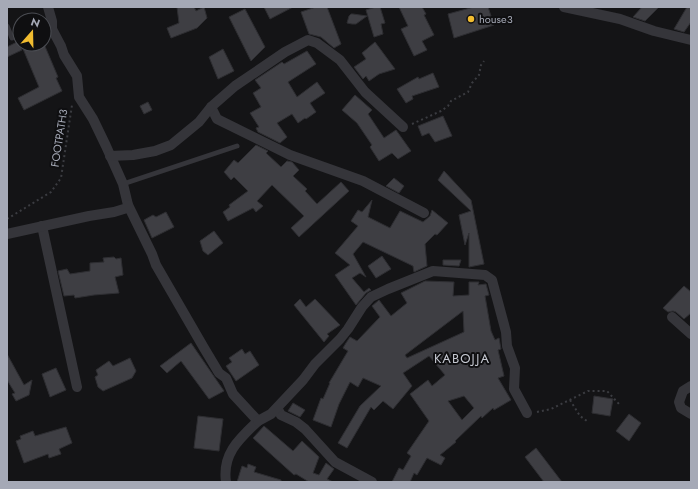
<svg xmlns="http://www.w3.org/2000/svg" width="698" height="489" font-family="Jost,sans-serif">
<style>
.building{fill:#3e3e43;stroke:#2e2e32;fill-rule:evenodd}
.lines{fill:none;stroke-linecap:round;stroke-linejoin:round}
.path{stroke:#3b3c41;stroke-width:2;stroke-dasharray:2 3;stroke-linecap:butt}
.lane{stroke:#35353a;stroke-width:5}
.street{stroke:#35353a;stroke-width:10}
.poi-dot{fill:#f1bc30;stroke:#0f0f11;stroke-width:1.5}
.labels{text-anchor:middle;stroke-width:4;stroke-linejoin:round;paint-order:stroke}
.poi-label{font-size:11px;fill:#a5a9b6;stroke:#0f0f11;text-anchor:start}
.street-label{font-size:11px;fill:#a5a9b6;stroke:#0f0f11}
.quarter-label{font-size:13px;letter-spacing:1px;fill:#c6c9d2;stroke:#0f0f11}
</style>
<rect width="100%" height="100%" fill="#141416"/>
<g class="building">
<polygon points="177,7 194,7 196,11 204,7 207,18 197,28 171,38 167,28 179,23"/>
<polygon points="264,7 293,7 270,19"/>
<polygon points="316,7 327,7 341,44 334,48 321,37 309,34 301,12"/>
<polygon points="376,7 380,7 385,23 381,24 383,34 374,37 366,10"/>
<polygon points="399,7 422,7 426,14 424,15 434,35 422,41 427,50 414,56 401,29 408,26"/>
<polygon points="474,7 488,7 494,25 454,38 448,14"/>
<polygon points="642,7 659,7 645,21 633,17"/>
<polygon points="687,7 691,7 691,22 684,32 674,29"/>
<polygon points="245,9 265,47 251,61 229,17"/>
<polygon points="351,14 353,14 367,16 356,24 352,24 347,23 349,16"/>
<polygon points="19,41 22,50 7,57 7,47"/>
<polygon points="375,42 395,69 379,74 369,81 366,76 363,79 354,67 366,59 362,53"/>
<polygon points="21,44 44,44 58,77 56,78 62,91 24,110 18,98 39,87"/>
<polygon points="223,49 234,71 218,79 209,57"/>
<polygon points="307,51 316,64 288,82 297,97 317,82 325,93 310,103 316,112 306,119 305,118 298,123 292,114 277,123 287,137 280,143 258,132 256,128 259,127 250,113 261,107 253,93 261,88 255,80 282,62 284,64"/>
<polygon points="433,73 439,87 412,96 413,99 406,103 397,89 418,77 419,79"/>
<polygon points="355,95 372,110 368,114 384,138 396,130 411,151 398,159 392,153 379,161 370,147 372,145 357,123 342,110"/>
<polygon points="148,102 152,110 144,114 140,106"/>
<polygon points="443,116 452,136 435,142 429,133 422,136 418,126"/>
<polygon points="256,145 268,151 266,153 281,167 287,161 292,162 299,170 293,176 307,189 305,191 317,204 341,182 349,191 299,237 291,228 304,216 272,185 257,201 263,206 256,212 253,208 228,221 223,212 230,207 229,205 248,191 234,177 231,180 224,172 234,160 238,163"/>
<polygon points="444,171 471,200 484,264 469,267 469,233 465,245 459,215 471,211 438,180"/>
<polygon points="394,178 404,186 399,193 386,186"/>
<polygon points="372,200 368,217 390,228 400,211 423,222 430,216 432,210 448,223 437,235 435,234 425,244 427,266 414,272 413,266 363,242 353,254 366,277 360,273 352,278 364,292 369,288 371,290 366,293 356,305 335,275 350,265 335,253 358,226 351,221 358,210 362,212"/>
<polygon points="166,212 174,227 152,238 144,220 153,215 156,217"/>
<polygon points="214,231 223,243 208,255 203,251 200,241"/>
<polygon points="382,256 391,269 376,278 368,266"/>
<polygon points="114,257 116,259 121,258 123,275 115,277 119,293 94,295 75,298 74,295 64,296 58,271 67,269 70,274 90,271 90,263 104,262 103,258"/>
<polygon points="443,260 461,260 459,266 443,265"/>
<path d="M425 281 454 282 453 296 469 295V282H479L478 285 486 284 489 295 485 296 491 331 495 340 499 338 501 349 498 350 504 376 498 378 511 400 494 410 493 408 482 418 481 416 455 441 456 442 440 455 445 458 441 465 427 458 417 475 414 473 410 482H392L399 468 403 470 411 456 407 453 429 421 410 394 428 380 432 386 445 375 429 356 403 373 412 386 393 409 383 401 374 410 371 407 347 448 338 443 360 406 381 386 363 378 358 387 350 382 339 404 331 427 313 420 321 398 323 399 330 383H329L348 351 343 348 346 343 350 337 357 341 380 317 372 306 379 300 391 316 407 303 401 293ZM463 311 464 332 407 358 405 355ZM464 396 474 408 462 420 448 401Z"/>
<polygon points="684,286 691,292 691,313 684,319 676,312 673,311 668,312 663,308"/>
<polygon points="300,299 306,307 315,299 340,325 327,334 329,336 324,342 294,305"/>
<polygon points="191,343 224,391 209,399 181,361 167,373 160,366"/>
<polygon points="242,349 245,354 250,351 259,365 236,381 226,366 232,362 229,358"/>
<polygon points="7,354 24,385 32,380 29,395 16,401 12,394 15,393 7,380"/>
<polygon points="130,358 136,371 132,378 103,391 98,387 95,377 98,375 96,370 109,361 113,366"/>
<polygon points="56,368 66,390 50,397 42,374"/>
<polygon points="594,396 613,399 610,416 592,413"/>
<polygon points="293,403 305,410 300,417 288,411"/>
<polygon points="629,414 641,423 629,441 616,431"/>
<polygon points="198,416 223,419 219,451 194,448"/>
<polygon points="264,426 293,451 302,441 319,457 313,473 319,475 326,463 334,469 327,479 333,482 309,482 296,474 294,475 253,438"/>
<polygon points="66,427 72,443 59,449 61,454 49,458 48,454 24,463 16,441 21,439 20,436 33,431 35,436"/>
<polygon points="536,448 562,482 544,482 525,457"/>
<polygon points="248,464 256,467 254,472 281,480 281,482 237,482 242,466 247,468"/>
</g>
<g class="lines">
<g class="path">
<polyline points="412,124 441,111 448,106 451,101 468,92 472,83 479,75 481,65 484,61"/>
<polyline points="7,219 51,192 61,178 72,105"/>
<polyline points="570,400 580,416 587,421"/>
<polyline points="537,412 551,409 588,391 607,391 619,404"/>
</g>
<g class="lane">
<polyline points="7,26 12,38"/>
<polyline points="123,184 237,146"/>
</g>
<g class="street">
<path d="M48 7 52 21V29L61 46 64 55 77 76 79 97 93 119 106 146 123 184 128 205 152 254 156 265 204 348 219 373 226 378 233 394 258 421C239 439 222 454 226 482"/>
<polyline points="564,7 620,19 654,31 691,40"/>
<polyline points="211,107 217,119 290,155 363,181 424,213"/>
<polyline points="110,156 133,155 155,151 171,145 199,122 211,107 235,86 285,52 308,40 317,43 340,60 365,92 403,127"/>
<polyline points="42,226 77,387"/>
<polyline points="7,234 89,216 114,212 127,208 128,205"/>
<polyline points="672,317 691,334"/>
<polyline points="691,386 683,391 679,402 681,408 691,414"/>
<polyline points="277,408 281,415 296,422 305,429 335,462 372,482"/>
<polyline points="258,421 271,414 303,380 315,364 340,339 348,329 362,307 371,297 388,289 433,271 485,275 492,280 506,332 507,346 515,368 514,389 527,413"/>
</g>
</g>
<circle class="poi-dot" cx="471" cy="19" r="4"/>
<g class="labels">
<g class="poi-label">
<text x="479" y="23">house3</text>
</g>
<g class="street-label">
<text transform="translate(59 138) rotate(-81)" y="4">FOOTPATH3</text>
</g>
<g class="quarter-label">
<text x="462" y="363">KABOJJA</text>
</g>
</g>
<rect width="698" height="489" fill="none" stroke="#a5a9b6" stroke-width="16"/>
<g transform="translate(32 32) rotate(20)"><circle r="19" fill="#0f0f11" stroke="#4b4d53"/>
<path d="M0-3L7 15L0 10L-7 15Z" fill="#f1bc30"/>
<text y="-6" font-size="11" font-weight="bold" text-anchor="middle" fill="#a5a9b6">N</text>
</g>
</svg>
